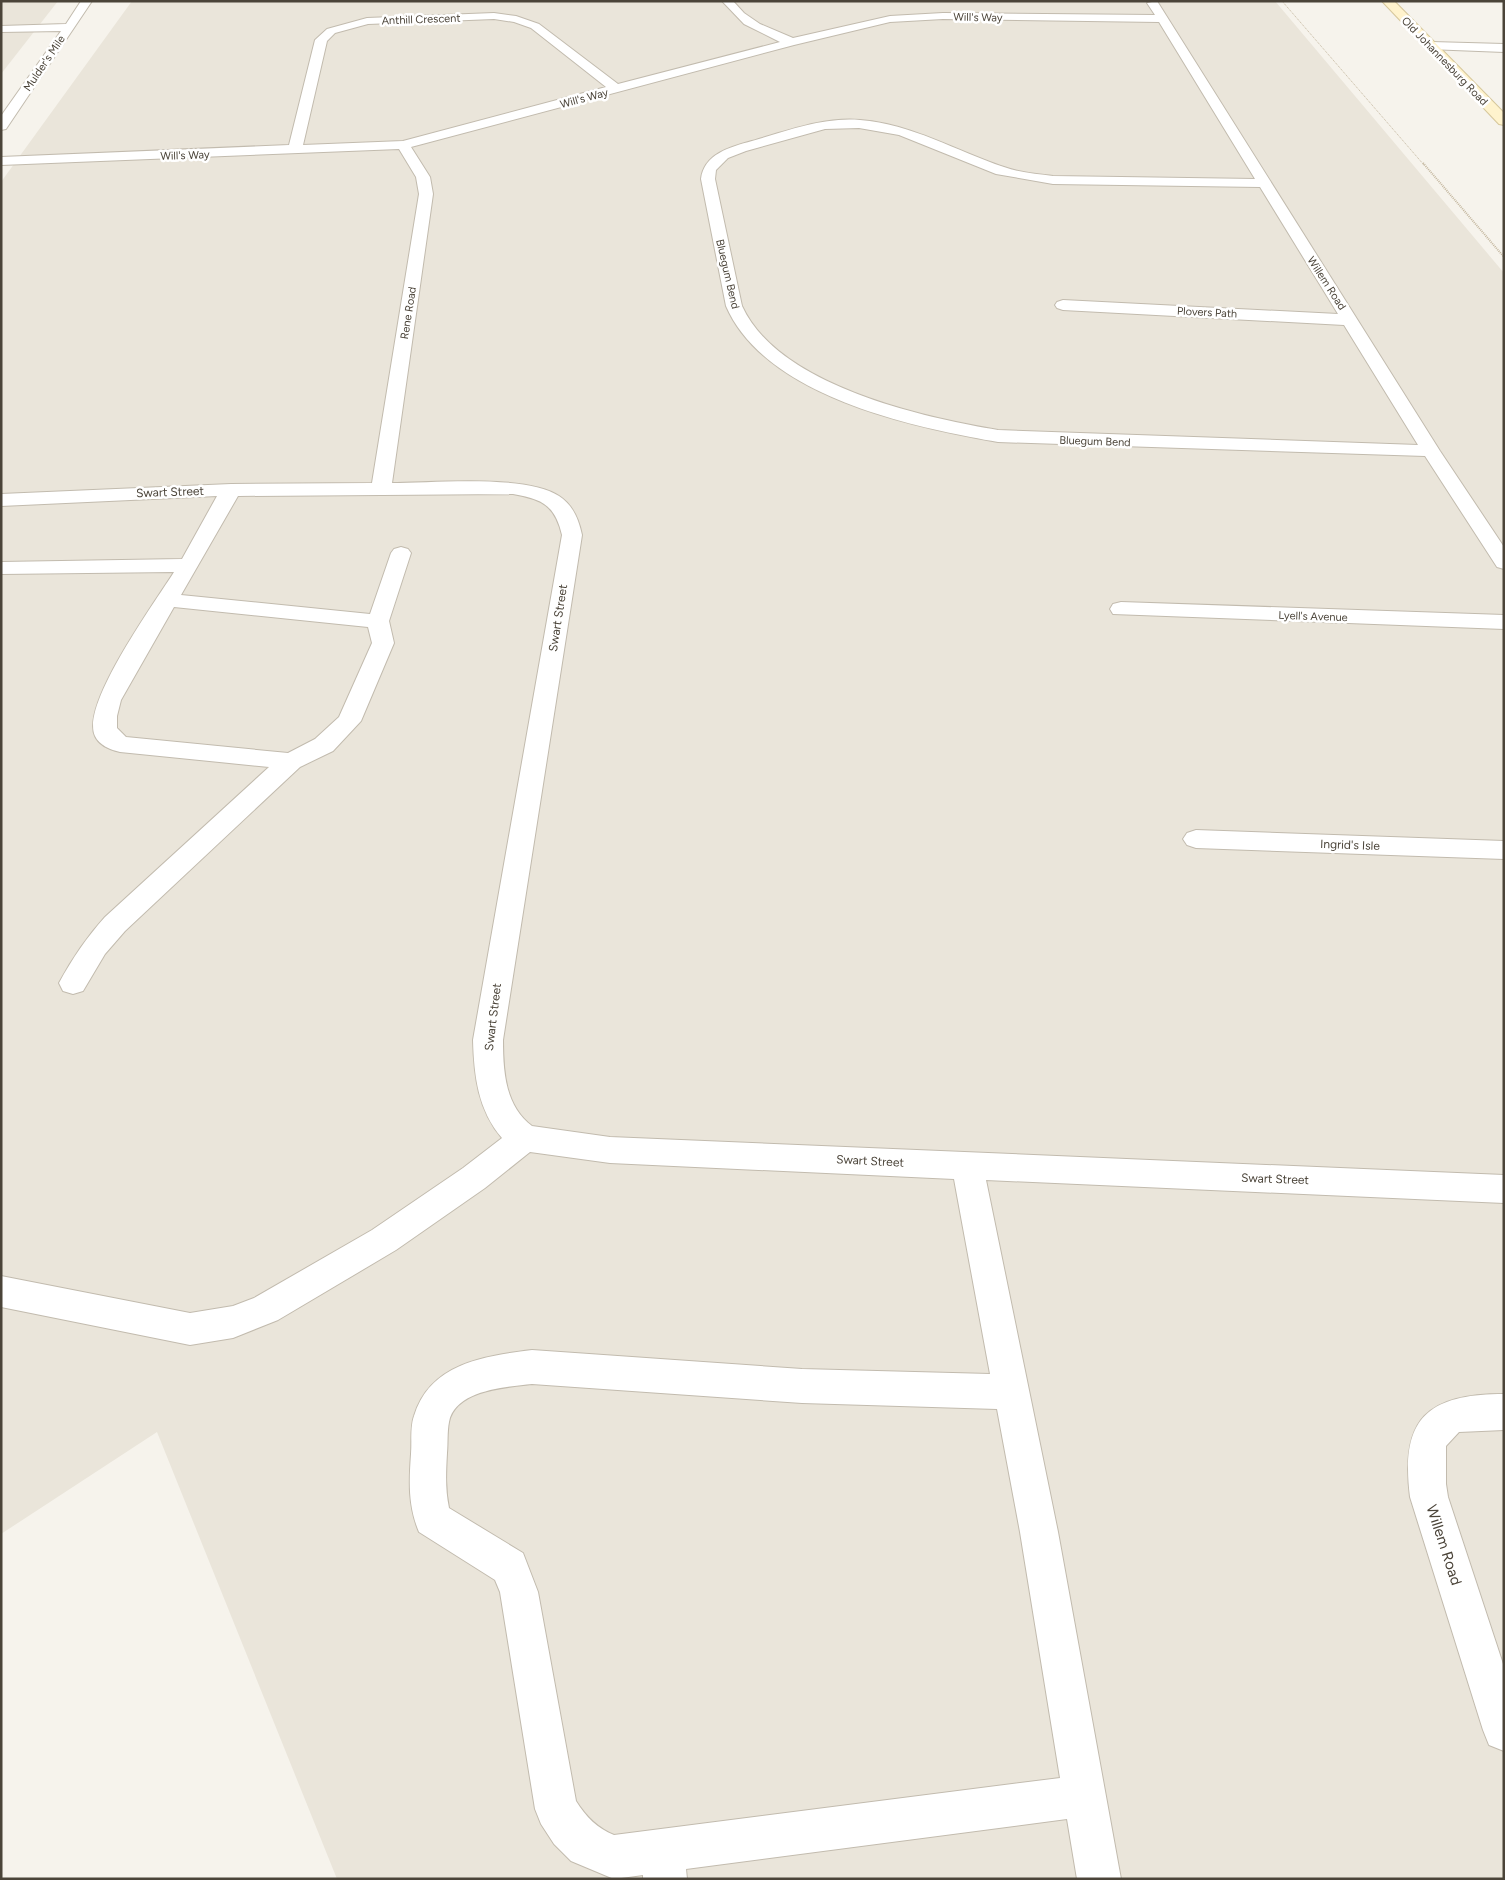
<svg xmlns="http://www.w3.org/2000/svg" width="1505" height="1880" font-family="Figtree,sans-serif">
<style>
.residential{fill:#eae5da}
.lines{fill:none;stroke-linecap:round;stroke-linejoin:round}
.minor-casing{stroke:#c2bbae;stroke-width:2}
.secondary-casing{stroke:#d6c79b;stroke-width:2}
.path-far1{stroke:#c4b79f;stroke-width:1;stroke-dasharray:1 1;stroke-linecap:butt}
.path{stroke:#c4b79f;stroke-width:2;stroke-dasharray:1 1;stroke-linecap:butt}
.minor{fill:#fff;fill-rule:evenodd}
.secondary{fill:#fff3cd;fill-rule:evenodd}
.labels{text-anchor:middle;stroke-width:5;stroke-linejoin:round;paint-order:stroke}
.far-street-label{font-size:11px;fill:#4b4439;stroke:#fff}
.street-label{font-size:12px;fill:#4b4439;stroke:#fff}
.near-street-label{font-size:15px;fill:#4b4439;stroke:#fff}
</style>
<rect width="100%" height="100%" fill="#f6f3ec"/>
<g class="residential">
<polygon points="1,1 58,1 1,74"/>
<polygon points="132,1 1275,1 1504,273 1504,1879 337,1879 157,1432 1,1534 1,182"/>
</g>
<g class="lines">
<defs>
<g id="minor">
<polygon points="81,1 92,1 6,129 1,130 1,116 61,31 1,32 1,26 66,24"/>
<path d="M722 1H733L744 13 760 24 793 38 890 16 943 13 1155 15 1147 3 1157 1 1440 451 1504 547V569L1497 567 1425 456 998 442C911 427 765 396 726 306L701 179C704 154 730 147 752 141 787 131 823 117 860 120 912 124 956 151 1004 167 1020 173 1037 174 1053 176L1255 179 1159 22 943 19 890 22 794 45 411 147 430 177 433 194 392 483C433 483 526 474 559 496 573 505 579 520 582 535L503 1040C503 1071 505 1106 532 1126L610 1137 1504 1175V1203L986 1180 1058 1532 1121 1879H1077L1067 1819 686 1869 687 1879H643V1875L614 1879 571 1861 554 1844 541 1824 535 1809 500 1592 495 1580 419 1532C408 1506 409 1482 411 1454 412 1442 410 1427 414 1416 430 1363 485 1356 532 1350L802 1369 990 1374 954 1179 610 1163 530 1152 485 1188 396 1250 278 1320 233 1338 190 1345 1 1307V1276L190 1313 233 1306 254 1298 372 1230 463 1168 502 1138C478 1110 474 1076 473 1040L562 535C555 505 542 499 513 494L238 496 181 595 370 614 391 553 394 549 401 547 408 549 411 553 389 621 394 643 361 721 333 751 300 767 125 931 105 954 83 991 73 994 63 991 59 983C72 959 87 937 105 917L269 767 120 752C111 750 99 745 95 736 80 705 156 601 174 572L1 574V562L182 559 217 496 1 506V494L231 484 372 483 419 194 416 177 399 149 1 165V157L289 145 315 40 327 29 367 18 494 13 516 16 539 24 618 84 780 42 744 24ZM494 19 514 22 531 28 606 87 403 141 303 145 327 41 335 33 368 24ZM859 128 899 135 996 174 1053 184 1260 187 1338 314 1063 300 1057 302 1055 305 1057 308 1063 310 1344 325 1418 445 998 430C920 417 778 385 742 306L715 179 716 170 728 158 746 151 825 129ZM174 607 368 627 372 643 339 717 315 739 288 753 126 737 117 728V716L121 700ZM532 1384 802 1403 997 1409 1020 1532 1060 1778 614 1835C597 1828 586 1817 576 1801L538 1592 523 1553 449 1508C445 1489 446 1472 447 1453 448 1443 447 1432 449 1422 455 1390 506 1387 532 1384Z"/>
<polygon points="1432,42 1504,44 1504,52 1428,49 1428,43"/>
<polygon points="1121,602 1504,615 1504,629 1113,614 1110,609 1113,604"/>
<polygon points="1196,830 1504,841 1504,859 1196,848 1187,845 1183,839 1187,833"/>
<path d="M1504 1394V1430L1459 1432 1446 1446V1484L1448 1497 1504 1667V1751L1489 1745 1483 1730 1410 1497C1400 1419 1427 1394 1504 1394Z"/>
</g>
<polygon id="secondary" points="1382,1 1394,1 1504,113 1504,125 1499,124"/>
</defs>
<use href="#minor" class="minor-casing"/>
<use href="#secondary" class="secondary-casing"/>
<polyline class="path-far1" points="1282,1 1424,165"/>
<polyline class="path" points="1423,163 1504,257"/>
<use href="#minor" class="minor"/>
<use href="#secondary" class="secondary"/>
</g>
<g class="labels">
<g class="far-street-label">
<text transform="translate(978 17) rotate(1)" y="4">Will's Way</text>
<text transform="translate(421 19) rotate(-2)" y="4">Anthill Crescent</text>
<text transform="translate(1445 61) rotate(46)" y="4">Old Johannesburg Road</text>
<text transform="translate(44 63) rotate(-56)" y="4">Mulder's Mile</text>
<text transform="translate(584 98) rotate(-15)" y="4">Will's Way</text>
<text transform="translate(185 155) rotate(-2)" y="4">Will's Way</text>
<text transform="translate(728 274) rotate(77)" y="4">Bluegum Bend</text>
<text transform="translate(1327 283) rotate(57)" y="4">Willem Road</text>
<text transform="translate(1207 312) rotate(3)" y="4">Plovers Path</text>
<text transform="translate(408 313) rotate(-81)" y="4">Rene Road</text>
<text transform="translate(1095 441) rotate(2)" y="4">Bluegum Bend</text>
<text transform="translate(1313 616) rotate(2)" y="4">Lyell's Avenue</text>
</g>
<g class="street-label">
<text transform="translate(170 492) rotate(-2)" y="4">Swart Street</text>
<text transform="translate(558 618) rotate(-81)" y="4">Swart Street</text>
<text transform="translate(1350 845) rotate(2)" y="4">Ingrid's Isle</text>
<text transform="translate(493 1017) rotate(-83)" y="4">Swart Street</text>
<text transform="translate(870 1161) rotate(3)" y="4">Swart Street</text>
<text transform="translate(1275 1179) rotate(2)" y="4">Swart Street</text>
</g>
<g class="near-street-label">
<text transform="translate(1444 1545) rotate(72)" y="5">Willem Road</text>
</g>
</g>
<rect width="1505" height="1880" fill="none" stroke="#4b4439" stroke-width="5"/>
</svg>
